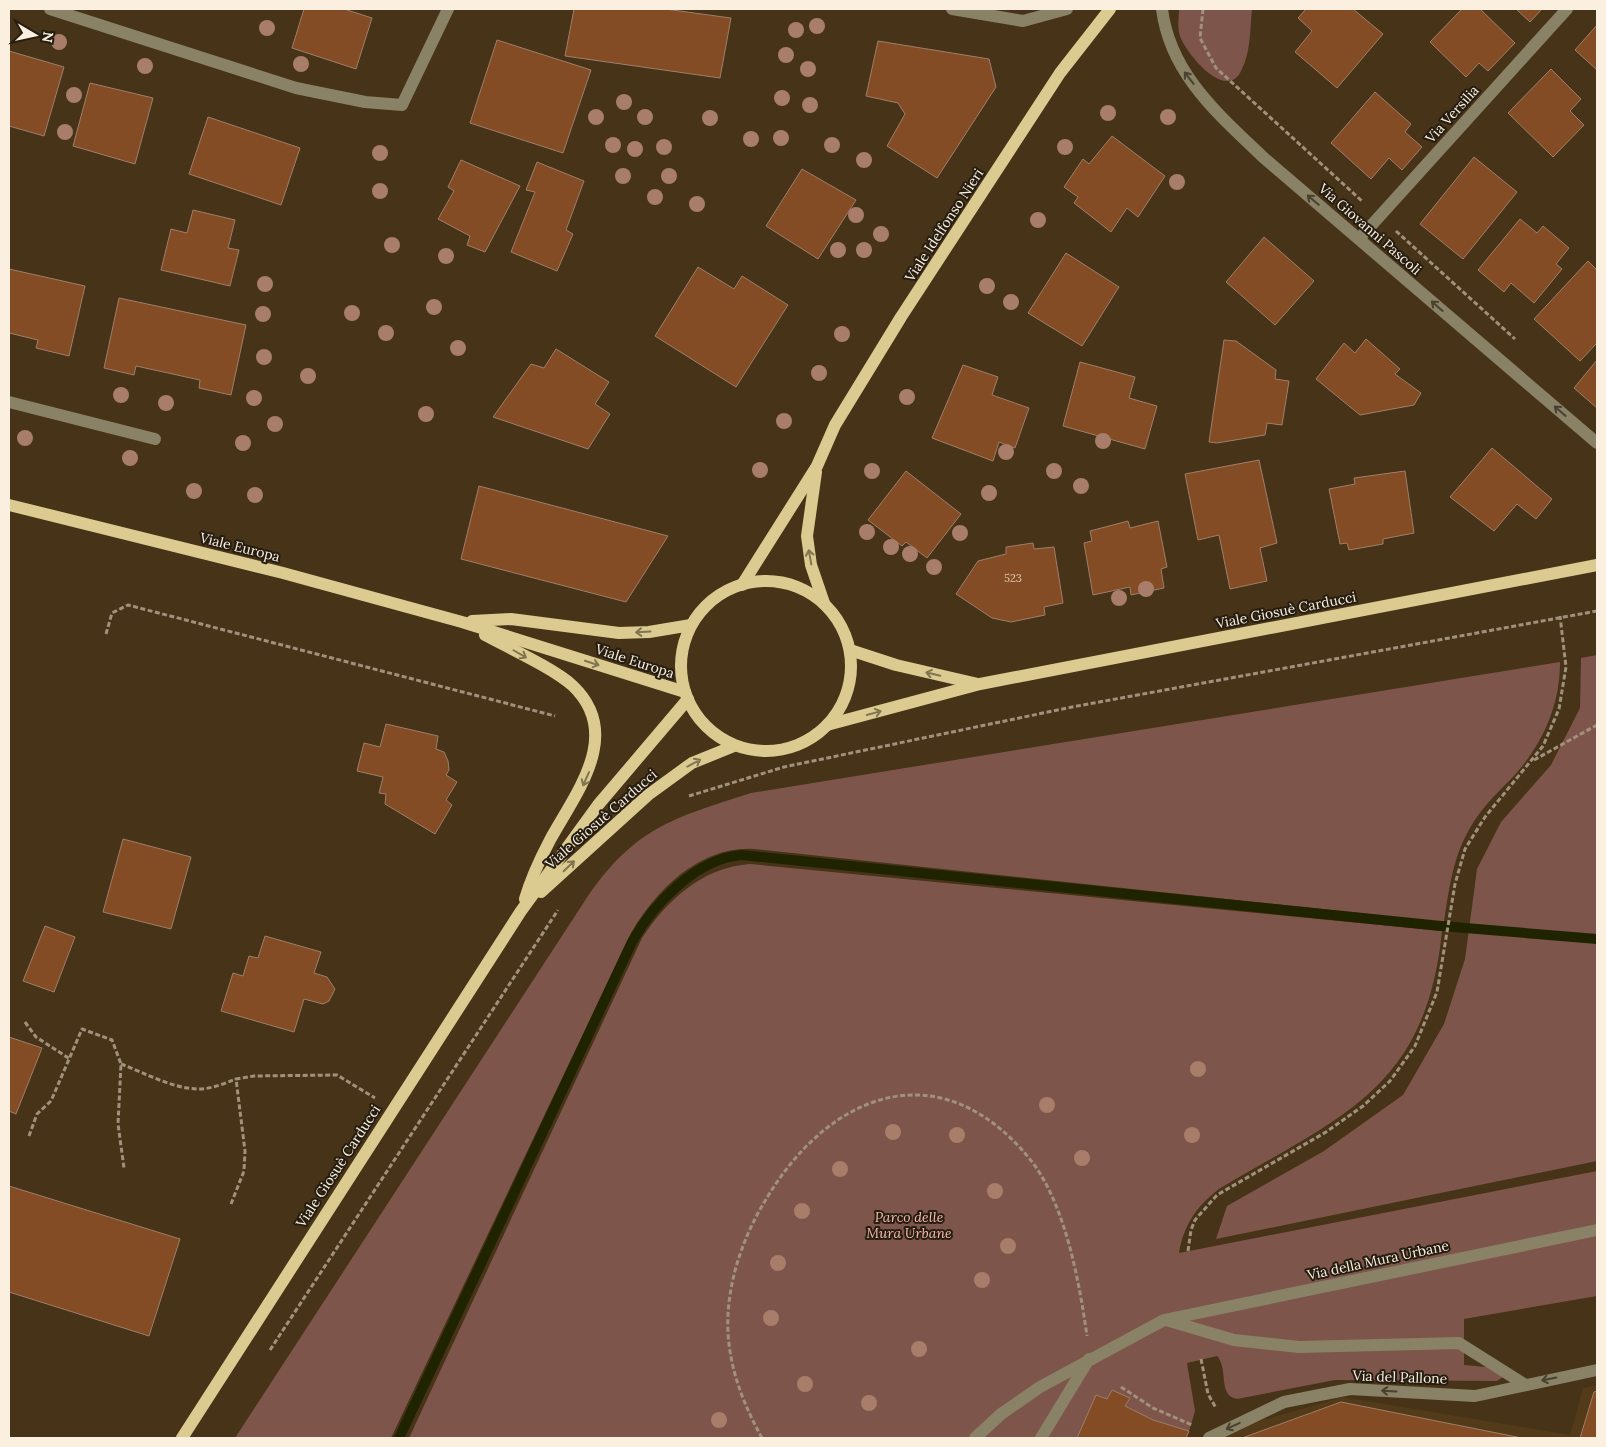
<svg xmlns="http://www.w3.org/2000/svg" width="1606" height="1447" font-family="Lora,serif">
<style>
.built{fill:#533b19}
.green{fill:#7e554b}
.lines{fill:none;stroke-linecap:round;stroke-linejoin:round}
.stream{stroke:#202300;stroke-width:10}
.building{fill:#844c24;stroke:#9f7f6b}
.path{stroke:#a1917c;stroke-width:3;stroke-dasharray:5 2.5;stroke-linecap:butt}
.minor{stroke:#898266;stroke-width:12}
.major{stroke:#dccb90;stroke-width:12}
.tree{fill:#a87e6a}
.oneway{stroke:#49402f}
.oneway2{stroke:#817450}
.labels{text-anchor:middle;stroke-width:4;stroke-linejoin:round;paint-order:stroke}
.number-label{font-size:11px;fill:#ddc6b0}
.street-label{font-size:14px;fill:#fbefdf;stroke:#261d11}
.park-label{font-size:14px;font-style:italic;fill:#f8bbad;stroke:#261d11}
</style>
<rect width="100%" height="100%" fill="#463318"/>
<polygon class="built" points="1597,1385 1597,1438 1201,1438 1343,1397 1570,1435 1583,1388"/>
<g class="green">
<path d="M1179 9H1252C1250 29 1251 54 1240 73 1224 100 1185 52 1180 36 1177 27 1179 17 1179 9Z"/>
<polygon points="1597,655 1597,1161 1216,1239 1227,1206 1324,1151 1403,1095 1444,1024 1465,959 1477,869 1501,822 1551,765 1580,708 1581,658"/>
<path d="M1560 662C1560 708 1541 748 1509 781 1495 795 1480 810 1470 828 1453 857 1449 889 1444 922L754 849C700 846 657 889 631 933L391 1438H235L586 899C634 828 673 818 751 793Z"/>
<path d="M750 864 1442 931C1426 1090 1341 1116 1219 1189 1197 1206 1184 1224 1179 1253L1597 1171V1296L1464 1319V1365L1486 1367 1503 1377 1497 1381 1335 1380 1237 1399C1217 1395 1229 1369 1217 1356L1187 1363 1195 1411 1189 1431 1153 1420 1125 1406 1130 1398 1112 1390 1107 1399 1096 1396 1077 1438H409L642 938C667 900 703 867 750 864Z"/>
</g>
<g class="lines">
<path class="stream" d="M399 1438 632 942C653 904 697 858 742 855L1441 926 1597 939"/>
</g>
<g class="building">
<polygon points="304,9 347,9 347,10 372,18 356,69 292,48"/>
<polygon points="574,9 665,9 731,18 720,78 565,56"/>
<polygon points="1306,9 1353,9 1383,34 1337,88 1295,52 1312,31 1298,18"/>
<polygon points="1462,9 1480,9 1515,43 1488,71 1479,63 1466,77 1430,42"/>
<polygon points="1516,9 1542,9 1530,22"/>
<polygon points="1597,25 1597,70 1575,50"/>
<polygon points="497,40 591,70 563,153 470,123"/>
<polygon points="878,41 989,59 996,87 937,178 887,146 905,114 898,103 866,96"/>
<polygon points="9,51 64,67 44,136 9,126"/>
<polygon points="1551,69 1581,99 1570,111 1584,125 1553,157 1508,113"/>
<polygon points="90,83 153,98 135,164 73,146"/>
<polygon points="1375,92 1411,124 1405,132 1422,147 1402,170 1389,158 1371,179 1331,143"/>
<polygon points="208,117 300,148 281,205 189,174"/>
<polygon points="1112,136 1165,176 1138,217 1127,208 1111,232 1074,203 1078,197 1064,187 1083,159 1089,164"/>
<polygon points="1474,157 1517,192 1463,259 1420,224"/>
<polygon points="461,160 520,186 485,252 467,245 470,236 438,219 454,191 448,187"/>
<polygon points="537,162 584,181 566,230 573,234 557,271 511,252 535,192 526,190"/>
<polygon points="802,169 856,200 818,259 766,226"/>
<polygon points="193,210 235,220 228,248 239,250 230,286 161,270 171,229 187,233"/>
<polygon points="1520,219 1537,233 1543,226 1569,248 1556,264 1562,269 1534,303 1511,283 1504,292 1478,270"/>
<polygon points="1264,237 1314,281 1275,325 1226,282"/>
<polygon points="1066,253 1119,287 1082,346 1028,313"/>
<polygon points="1588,261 1597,270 1597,343 1580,361 1534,319"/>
<polygon points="698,267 734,289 742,276 788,305 736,387 655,336"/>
<polygon points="9,269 85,286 69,356 36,348 38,340 9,333"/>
<polygon points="119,298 246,325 231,395 199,388 200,380 136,366 134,375 104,368"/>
<polygon points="1366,339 1400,369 1395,374 1421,393 1414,405 1360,415 1316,379 1344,343 1355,353"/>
<polygon points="1224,340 1236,341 1276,370 1275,379 1289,381 1282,425 1267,423 1265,435 1217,443 1209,442"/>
<polygon points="556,349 609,382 595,404 610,414 588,449 493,417 531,364 544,368"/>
<polygon points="1597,360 1597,408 1574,388"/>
<polygon points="1080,362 1135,377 1129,398 1157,406 1145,449 1063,426"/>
<polygon points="963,365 998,377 992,395 1029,408 1015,448 999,442 993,461 932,438"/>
<polygon points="1492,448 1552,499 1536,519 1517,504 1494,531 1450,497"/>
<polygon points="1259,460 1277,543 1260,548 1267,581 1230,589 1219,535 1198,540 1185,474"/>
<polygon points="906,471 961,514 927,558 906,542 902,546 868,520"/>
<polygon points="1405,471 1414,533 1383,539 1383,544 1349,550 1347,543 1340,544 1329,489 1355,484 1354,478"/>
<polygon points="479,486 668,536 626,602 461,559"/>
<polygon points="1128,521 1130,528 1158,521 1167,567 1161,569 1164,588 1131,595 1130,587 1093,595 1084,543 1092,541 1090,531"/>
<polygon points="1033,543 1034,549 1054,547 1063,603 1044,607 1045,615 1011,622 992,618 956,594 978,561 1006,554 1006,547"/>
<polygon points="386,724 438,736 436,749 444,752 448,761 449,770 446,775 457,782 446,800 452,805 435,834 385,804 386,794 379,793 383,777 357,771 364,743 380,747"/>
<polygon points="123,839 191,857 171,929 103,912"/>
<polygon points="45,926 75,937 54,992 23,981"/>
<polygon points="265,936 321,952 314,973 327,977 335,989 329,1001 323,1004 304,999 294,1032 221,1011 233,973 243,976 249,956 258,958"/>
<polygon points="9,1037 42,1048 16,1114 9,1111"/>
<polygon points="9,1186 180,1239 149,1336 9,1292"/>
<polygon points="1112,1390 1130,1398 1125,1406 1153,1420 1189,1431 1186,1438 1077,1438 1096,1395 1107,1399"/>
<polygon points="1597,1391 1597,1438 1580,1438 1594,1392"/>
<polygon points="1341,1402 1522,1438 1242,1438"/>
</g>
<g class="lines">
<g class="path">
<polyline points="1203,9 1200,38 1216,68 1363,202"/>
<polyline points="1396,231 1515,339"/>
<polyline points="106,634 112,613 128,605 555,716"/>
<polyline points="1534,760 1597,725"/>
<polyline points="689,796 784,767 1072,707 1597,611"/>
<polyline points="25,1022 36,1037 70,1059"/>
<path d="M121 1064C145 1073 173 1089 199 1089 212 1089 225 1083 236 1079"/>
<polyline points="29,1136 37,1114 51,1101 82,1029 112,1040 121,1064 118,1124 124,1168"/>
<polyline points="231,1204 244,1171 245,1151 236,1079 254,1076 337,1075 375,1098"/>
<polyline points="1188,1251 1191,1230 1195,1220 1217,1195 1326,1132 1363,1106 1390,1081 1415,1046 1437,992 1455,884 1465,849 1485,817 1543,746 1559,709 1566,667 1560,616"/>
<polyline points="270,1350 558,910"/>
<polyline points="1201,1359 1208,1394 1216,1408"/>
<polyline points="1121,1387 1153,1408 1192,1425"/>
<path d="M762 1438C746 1409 733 1378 729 1344 723 1295 740 1242 765 1201 828 1093 939 1049 1029 1158 1065 1202 1079 1280 1087 1336"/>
</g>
<g class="minor">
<polyline points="50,9 296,88 365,102 402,105 448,9"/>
<polyline points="952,9 1023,21 1067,9"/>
<path d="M1162 9C1170 74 1219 115 1264 158L1597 443"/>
<polyline points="1359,239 1567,9"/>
<polyline points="9,402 155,439"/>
<polyline points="1166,1320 1234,1340 1299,1347 1459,1343 1524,1384"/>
<polyline points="975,1438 1001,1414 1040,1387 1164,1320 1597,1230"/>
<polyline points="1041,1438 1089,1359"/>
<polyline points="1209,1438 1284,1402 1350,1389 1475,1396 1597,1370"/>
</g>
<g class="major">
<polyline points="816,472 807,536 811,565 824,603"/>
<polyline points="9,505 283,573 462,622 685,692"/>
<circle cx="766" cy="666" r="85"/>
<polyline points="742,585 817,466 835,425 901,317 1060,73 1110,9"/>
<polyline points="472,621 511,619 619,633 649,632 691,625"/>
<path d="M485 635C509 648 555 669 573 686 624 735 575 794 550 840 540 859 531 878 525 899"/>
<polyline points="850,650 896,665 978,684"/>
<polyline points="827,725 980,684 1597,565"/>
<polyline points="541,892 648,795 692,763 734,746"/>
<polyline points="182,1438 521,911 598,805 688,699"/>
</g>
</g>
<g class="tree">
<circle cx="817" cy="26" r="8"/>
<circle cx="267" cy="28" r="8"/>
<circle cx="796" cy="30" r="8"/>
<circle cx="59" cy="42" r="8"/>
<circle cx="786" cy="55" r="8"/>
<circle cx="301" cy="64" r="8"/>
<circle cx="145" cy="66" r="8"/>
<circle cx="808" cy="69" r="8"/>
<circle cx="74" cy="95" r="8"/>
<circle cx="782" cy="98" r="8"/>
<circle cx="624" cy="102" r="8"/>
<circle cx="810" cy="105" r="8"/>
<circle cx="1108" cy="113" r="8"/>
<circle cx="596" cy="117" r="8"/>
<circle cx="645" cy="117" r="8"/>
<circle cx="1168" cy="117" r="8"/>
<circle cx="710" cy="118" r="8"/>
<circle cx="65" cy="132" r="8"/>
<circle cx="781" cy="138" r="8"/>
<circle cx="751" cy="139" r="8"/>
<circle cx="613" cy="145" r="8"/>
<circle cx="832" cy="145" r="8"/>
<circle cx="664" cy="147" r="8"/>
<circle cx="1065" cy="147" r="8"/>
<circle cx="635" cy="149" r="8"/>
<circle cx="380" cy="153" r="8"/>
<circle cx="864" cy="160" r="8"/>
<circle cx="623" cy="176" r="8"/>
<circle cx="669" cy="176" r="8"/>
<circle cx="1177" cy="182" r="8"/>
<circle cx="380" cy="191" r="8"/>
<circle cx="655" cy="197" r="8"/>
<circle cx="697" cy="204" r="8"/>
<circle cx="856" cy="215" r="8"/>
<circle cx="1038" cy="220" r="8"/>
<circle cx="881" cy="234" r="8"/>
<circle cx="392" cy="245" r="8"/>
<circle cx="838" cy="250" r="8"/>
<circle cx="864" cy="250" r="8"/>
<circle cx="446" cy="256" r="8"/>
<circle cx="265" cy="284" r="8"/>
<circle cx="987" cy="286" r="8"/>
<circle cx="1011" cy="302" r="8"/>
<circle cx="434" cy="307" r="8"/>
<circle cx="352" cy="313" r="8"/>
<circle cx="263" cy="314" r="8"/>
<circle cx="386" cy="333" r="8"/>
<circle cx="842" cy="334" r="8"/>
<circle cx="458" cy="348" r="8"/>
<circle cx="264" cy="357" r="8"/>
<circle cx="819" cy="373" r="8"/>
<circle cx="308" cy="376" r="8"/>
<circle cx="121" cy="395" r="8"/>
<circle cx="907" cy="397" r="8"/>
<circle cx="254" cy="398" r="8"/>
<circle cx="166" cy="403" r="8"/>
<circle cx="426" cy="414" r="8"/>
<circle cx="784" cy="421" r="8"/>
<circle cx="275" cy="424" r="8"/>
<circle cx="25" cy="438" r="8"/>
<circle cx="1103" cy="441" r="8"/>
<circle cx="243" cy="443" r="8"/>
<circle cx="1006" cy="452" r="8"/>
<circle cx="130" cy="458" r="8"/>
<circle cx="760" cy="470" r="8"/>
<circle cx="872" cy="471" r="8"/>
<circle cx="1054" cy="471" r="8"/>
<circle cx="1081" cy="486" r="8"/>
<circle cx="194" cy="491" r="8"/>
<circle cx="989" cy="493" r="8"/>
<circle cx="255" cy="495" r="8"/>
<circle cx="867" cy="532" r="8"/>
<circle cx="960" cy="533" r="8"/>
<circle cx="891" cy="547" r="8"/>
<circle cx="910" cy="554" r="8"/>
<circle cx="934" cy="567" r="8"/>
<circle cx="1146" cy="589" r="8"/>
<circle cx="1119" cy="598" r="8"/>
<circle cx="1198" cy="1069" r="8"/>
<circle cx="1047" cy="1105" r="8"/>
<circle cx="893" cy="1132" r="8"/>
<circle cx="957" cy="1135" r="8"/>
<circle cx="1192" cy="1135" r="8"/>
<circle cx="1082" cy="1158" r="8"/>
<circle cx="840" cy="1169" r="8"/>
<circle cx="995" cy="1191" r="8"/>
<circle cx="802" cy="1211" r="8"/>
<circle cx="1008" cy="1246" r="8"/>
<circle cx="778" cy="1263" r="8"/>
<circle cx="982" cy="1280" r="8"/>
<circle cx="771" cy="1318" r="8"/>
<circle cx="919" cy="1349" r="8"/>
<circle cx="805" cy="1384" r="8"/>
<circle cx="869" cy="1403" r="8"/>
<circle cx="719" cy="1420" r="8"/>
</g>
<defs><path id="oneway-shaft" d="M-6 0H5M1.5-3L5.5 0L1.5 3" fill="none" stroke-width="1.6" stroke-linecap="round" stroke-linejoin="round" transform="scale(1.25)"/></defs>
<g class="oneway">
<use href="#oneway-shaft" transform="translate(1189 78) rotate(-128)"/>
<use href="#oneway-shaft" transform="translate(1313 200) rotate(-140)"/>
<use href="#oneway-shaft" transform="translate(1437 306) rotate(-139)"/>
<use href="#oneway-shaft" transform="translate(1560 411) rotate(-139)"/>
<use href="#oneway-shaft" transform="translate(1549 1379) rotate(169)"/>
<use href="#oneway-shaft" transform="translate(1389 1391) rotate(-177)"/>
<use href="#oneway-shaft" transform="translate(1233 1426) rotate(155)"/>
</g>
<g class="oneway2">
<use href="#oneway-shaft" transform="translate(810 557) rotate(-100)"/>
<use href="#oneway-shaft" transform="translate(643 632) rotate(177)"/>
<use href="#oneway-shaft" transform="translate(520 654) rotate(30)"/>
<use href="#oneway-shaft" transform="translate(592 663) rotate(18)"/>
<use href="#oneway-shaft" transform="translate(933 674) rotate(-167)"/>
<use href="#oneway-shaft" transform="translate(874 713) rotate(-15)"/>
<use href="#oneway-shaft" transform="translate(694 763) rotate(-28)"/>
<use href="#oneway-shaft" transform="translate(586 779) rotate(114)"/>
<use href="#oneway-shaft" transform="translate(569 866) rotate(-44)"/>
</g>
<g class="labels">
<g class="number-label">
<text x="1013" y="582">523</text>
</g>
<g class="street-label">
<text transform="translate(1452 114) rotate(-48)" y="5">Via Versilia</text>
<text transform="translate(944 225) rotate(-57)" y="5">Viale Idelfonso Nieri</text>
<text transform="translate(1370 229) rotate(41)" y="5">Via Giovanni Pascoli</text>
<text transform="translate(240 547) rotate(14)" y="5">Viale Europa</text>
<text transform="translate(1286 610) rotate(-11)" y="5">Viale Giosuè Carducci</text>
<text transform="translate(635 661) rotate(18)" y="5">Viale Europa</text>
<text transform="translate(601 819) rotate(-41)" y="5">Viale Giosuè Carducci</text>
<text transform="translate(338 1166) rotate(-57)" y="5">Viale Giosuè Carducci</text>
<text transform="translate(1378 1260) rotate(-12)" y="5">Via della Mura Urbane</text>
<text transform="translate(1400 1377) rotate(2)" y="5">Via del Pallone</text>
</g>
<g class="park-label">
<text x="909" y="1222">Parco delle<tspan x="909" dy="16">Mura Urbane</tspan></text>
</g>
</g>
<rect width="1606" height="1447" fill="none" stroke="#fbefdf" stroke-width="20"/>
<g transform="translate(35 35) rotate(99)" stroke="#261d11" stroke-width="4" paint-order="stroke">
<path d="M0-4L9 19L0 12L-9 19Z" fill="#fbefdf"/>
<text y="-8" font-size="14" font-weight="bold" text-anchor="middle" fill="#fbefdf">N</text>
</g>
</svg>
